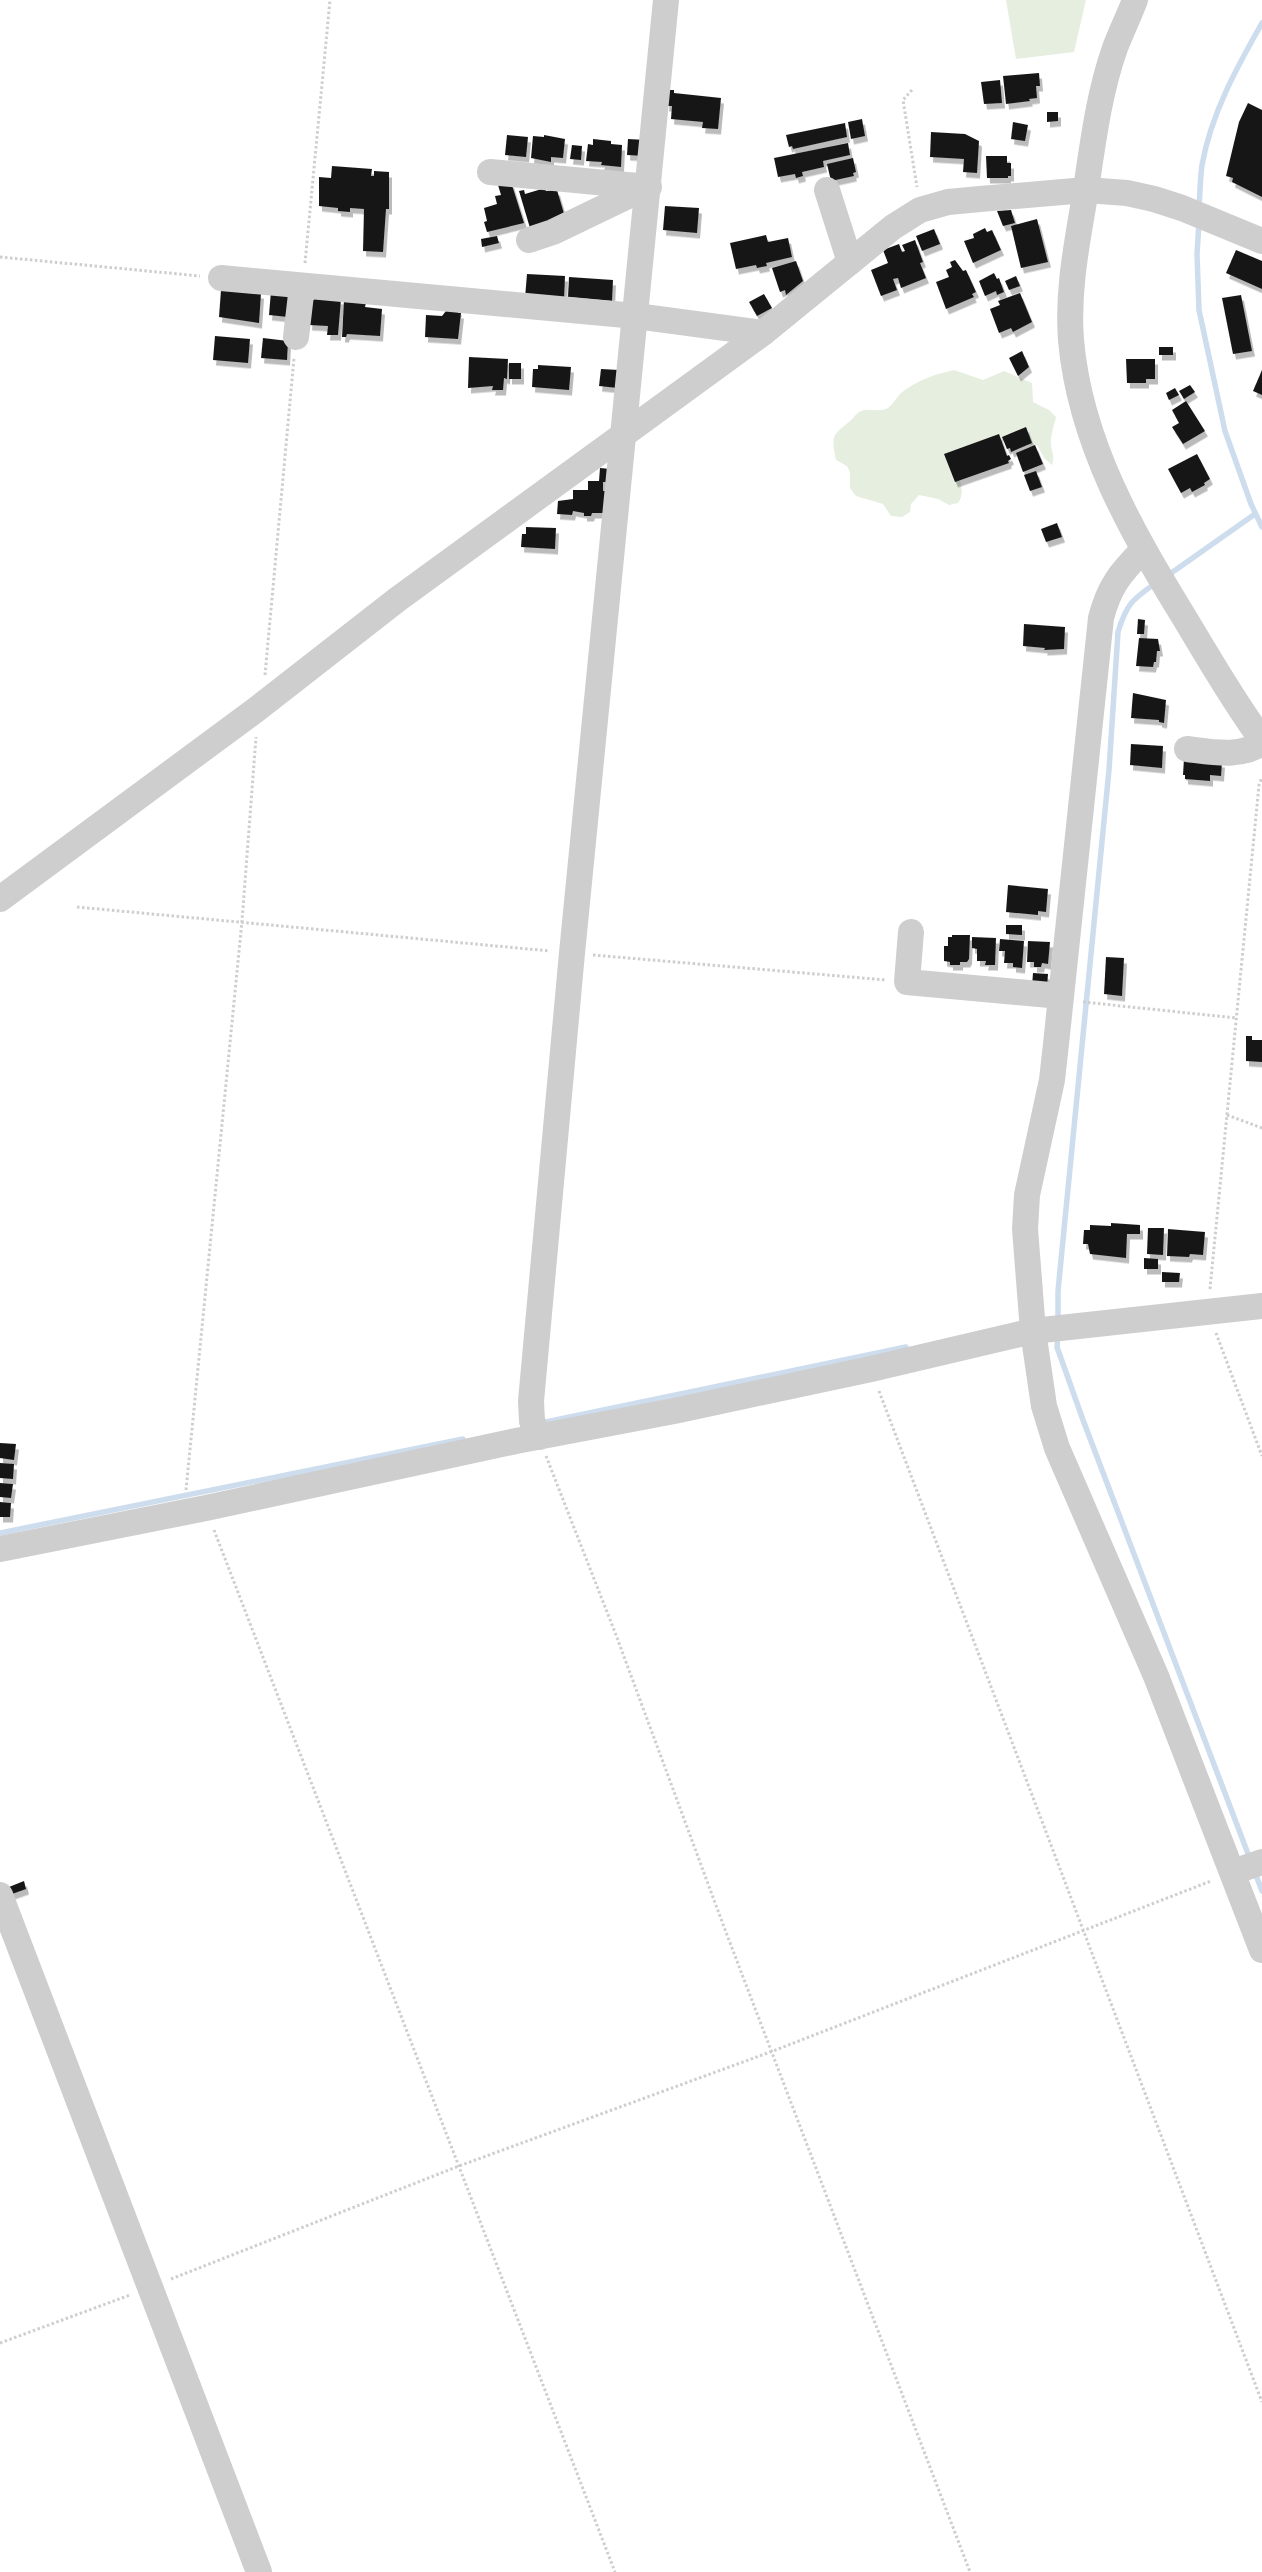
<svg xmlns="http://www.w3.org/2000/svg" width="1262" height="2572" font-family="Figtree,sans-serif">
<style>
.green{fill:#e6eee0}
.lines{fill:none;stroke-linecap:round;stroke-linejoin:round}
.stream{stroke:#cddded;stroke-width:5.5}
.building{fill:#181818;filter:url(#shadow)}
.path{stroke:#cecece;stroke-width:3;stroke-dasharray:2.5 2.5;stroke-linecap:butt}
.minor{stroke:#cecece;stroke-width:26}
</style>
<defs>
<filter id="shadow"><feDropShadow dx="3" dy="5.5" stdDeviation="0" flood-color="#0004"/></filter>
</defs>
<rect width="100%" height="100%" fill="#fff"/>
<g class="green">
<polygon points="1006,0 1086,0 1074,52 1016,59"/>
<path d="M954 370 983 380 1004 371 1032 383 1033 402 1049 410 1056 417C1054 426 1050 436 1051 445 1052 454 1055 456 1052 465L1044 458 1037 445C1020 446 1007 441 990 441L957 472C961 483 965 493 958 503L949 505 938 499 919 495 911 504 910 512 902 517 891 516 883 504 856 496 850 488V472L847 466 836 460C831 435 832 436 850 421 856 416 857 411 865 410 873 409 881 412 888 408 893 404 896 398 901 393 915 381 936 374 954 370Z"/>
</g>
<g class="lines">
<g class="stream">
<path d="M1199 207C1200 194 1200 179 1202 165 1211 114 1237 67 1262 23"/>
<polyline points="1199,222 1197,254 1199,310 1225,431 1251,504 1262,527"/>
<polyline points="1167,576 1255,514"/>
<path d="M1058 1322V1291L1109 770 1118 632C1127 603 1132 600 1157 582"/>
<polyline points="1058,1334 1057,1347 1083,1420 1250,1859"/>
<polyline points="541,1423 906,1347"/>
<polyline points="0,1533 463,1439"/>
<polyline points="1254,1870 1262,1891"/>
</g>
</g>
<g class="building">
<polygon points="1039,73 1040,86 1036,86 1037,98 1029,99 1030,101 1006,104 1003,76"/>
<polygon points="1000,80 1002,103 984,104 981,82"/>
<polygon points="667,90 674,90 674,93 721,98 718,129 702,128 703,122 671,119 672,106 666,106"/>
<polygon points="1248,103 1262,110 1262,197 1232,182 1233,178 1226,176 1239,122"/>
<polygon points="1047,112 1058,112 1058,121 1047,122"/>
<polygon points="862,119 865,136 851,139 848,122"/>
<polygon points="1013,122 1028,125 1025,141 1011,139"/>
<polygon points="845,123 847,137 793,149 792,146 789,147 786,135"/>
<polygon points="931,132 965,134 979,141 977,173 963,172 964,159 930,157"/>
<polygon points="507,135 528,137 526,157 505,155"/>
<polygon points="544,135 565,139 563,158 551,157 551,162 531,158 533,136 544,137"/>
<polygon points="593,139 611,141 611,144 622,145 621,167 601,165 602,162 586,161 588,144 593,145"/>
<polygon points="628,139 646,140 645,156 627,155"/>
<polygon points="848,143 850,155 823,161 824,167 802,172 803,176 796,178 795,174 778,177 774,158"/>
<polygon points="572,145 582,146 581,160 570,159"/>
<polygon points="986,156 1007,156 1007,163 1011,163 1011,176 1008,176 1008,178 987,178"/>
<polygon points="853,158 856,172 853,173 854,176 831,181 827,164"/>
<polygon points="332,166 372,169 371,176 374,176 374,171 389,172 389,209 386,209 383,252 363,251 364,209 350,208 350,212 338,211 338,208 319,206 319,177 331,178"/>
<polygon points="511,182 524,223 487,232 484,222 487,221 484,208 497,204 495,196 501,195 498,185"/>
<polygon points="545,188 546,191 557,190 565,217 530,228 519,191 524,190 525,194"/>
<polygon points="665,206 699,208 697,233 663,230"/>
<polygon points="1011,210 1015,223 1003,226 997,211"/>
<polygon points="1037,219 1048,262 1021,268 1011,226"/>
<polygon points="985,228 987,232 992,230 1001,250 973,263 964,241 974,238 973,234"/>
<polygon points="934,229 940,244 922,251 916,236"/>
<polygon points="766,235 768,242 788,238 792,257 766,263 767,266 757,268 756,265 736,269 730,243"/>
<polygon points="497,236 499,243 482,247 481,239"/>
<polygon points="915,240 923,262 920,263 926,278 901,288 898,278 893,279 897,290 881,296 871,270 888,263 883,250 899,244 902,252 905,251 902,245"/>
<polygon points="1236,250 1262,261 1262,289 1226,273"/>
<polygon points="955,260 963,271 966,270 976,292 972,294 974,297 946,309 936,282 949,277 946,270 952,267 950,262"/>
<polygon points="796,261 803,281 786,295 785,290 780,292 772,268"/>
<polygon points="994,273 997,279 999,278 1004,292 997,295 996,291 985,296 979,281"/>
<polygon points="527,274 565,276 564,300 525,298"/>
<polygon points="1016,276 1020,286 1009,290 1005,281"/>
<polygon points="569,277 613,280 612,301 568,297"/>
<polygon points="221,290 261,293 259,323 219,317"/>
<polygon points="271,291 290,293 288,317 269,315"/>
<polygon points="1020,293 1032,322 1013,332 1011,328 999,333 990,309 1000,305 998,301"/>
<polygon points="764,294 772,308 757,316 749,302"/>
<polygon points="1241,295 1252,351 1233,354 1222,298"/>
<polygon points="314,297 341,299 338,335 327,335 328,326 309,325 311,300 314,300"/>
<polygon points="344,300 366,303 365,307 382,309 380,336 347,334 346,337 342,337"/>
<polygon points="459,310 458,313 461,313 458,339 425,337 426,315 442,316 446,311"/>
<polygon points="215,336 250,339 248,363 213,360"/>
<polygon points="263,338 288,341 287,360 261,358"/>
<rect x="1159" y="347" width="14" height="8"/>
<polygon points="1022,351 1029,367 1018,376 1009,358"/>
<polygon points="469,357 508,359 507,379 504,378 503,390 492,390 493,386 468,388"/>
<polygon points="1126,359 1155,359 1155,379 1146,379 1146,383 1127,383"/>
<rect x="509" y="363" width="12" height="16"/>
<polygon points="538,365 571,367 569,390 532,387 533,369 538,369"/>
<polygon points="601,369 619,370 618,388 599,386"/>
<polygon points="1262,370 1262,395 1253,391"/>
<polygon points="1190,385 1195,392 1184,399 1179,391"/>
<polygon points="1175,388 1179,395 1169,400 1166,393"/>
<polygon points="1186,401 1205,431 1183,444 1172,427 1179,423 1172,410"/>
<polygon points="1026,427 1032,443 1011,452 1010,448 1007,449 1002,437"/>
<polygon points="999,434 1007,456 1009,455 1011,459 1008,461 1009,463 955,482 944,454"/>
<polygon points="1035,445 1043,464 1023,472 1016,453"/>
<polygon points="1197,454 1210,479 1204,483 1205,485 1192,492 1190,488 1181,493 1168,469"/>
<polygon points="600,468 610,469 610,482 603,482 603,491 607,491 607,513 592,513 591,516 584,516 584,513 573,511 572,515 557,514 558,501 573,499 573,490 588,490 588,481 599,481"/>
<polygon points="1036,471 1042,487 1030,491 1024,475"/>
<polygon points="1057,523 1062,537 1046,542 1041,529"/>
<polygon points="526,527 556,528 555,549 521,547 522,534 526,534"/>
<polygon points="1138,619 1145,620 1144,634 1137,634"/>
<polygon points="1024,624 1065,627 1064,649 1044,650 1045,648 1023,646"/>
<polygon points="1139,638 1158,639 1160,651 1157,651 1156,662 1154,662 1153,667 1136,666"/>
<polygon points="1133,693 1166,700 1164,723 1159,722 1159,720 1131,718"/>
<polygon points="1131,744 1163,746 1162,768 1130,765"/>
<polygon points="1184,758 1222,762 1221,776 1210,775 1210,781 1185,779 1185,775 1183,775"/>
<polygon points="1008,885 1048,889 1046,912 1038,911 1038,915 1006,912"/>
<polygon points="1006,925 1022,925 1022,935 1006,934"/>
<polygon points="952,935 970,935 969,959 967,962 960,962 960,965 950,965 950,962 944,961 944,946 948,946 948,937 952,937"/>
<polygon points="972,937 996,938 995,965 985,965 986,961 977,961 977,949 972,948"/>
<polygon points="1000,939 1024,941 1022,968 1013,967 1013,963 1004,963 1005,951 999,951"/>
<polygon points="1028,941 1050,942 1048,964 1042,963 1041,967 1034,967 1034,962 1027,962"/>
<polygon points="1106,957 1124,958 1122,996 1104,994"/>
<polygon points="1033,973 1048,974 1047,987 1032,986"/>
<polygon points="1246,1036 1252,1036 1252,1040 1262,1040 1262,1062 1246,1061"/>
<polygon points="1111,1223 1140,1225 1140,1234 1127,1234 1126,1258 1090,1254 1088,1244 1083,1244 1084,1230 1090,1230 1090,1225 1111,1226"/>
<polygon points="1148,1228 1164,1228 1163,1255 1147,1254"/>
<polygon points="1168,1229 1205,1232 1203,1255 1190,1254 1189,1257 1167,1256"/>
<polygon points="1144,1258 1158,1259 1158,1269 1144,1269"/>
<polygon points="1162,1272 1180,1273 1179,1282 1162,1282"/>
<polygon points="0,1443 16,1444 14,1460 0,1458"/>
<polygon points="0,1463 14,1464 13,1479 0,1478"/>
<polygon points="0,1483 13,1484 11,1498 0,1497"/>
<polygon points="0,1502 11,1503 10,1517 0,1517"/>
<polygon points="24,1881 26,1889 12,1894 9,1887"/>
</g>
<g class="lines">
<g class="path">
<polyline points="912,90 903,100 917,187"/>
<polyline points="0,257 200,276"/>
<polyline points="305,263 330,0"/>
<polyline points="265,675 294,358"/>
<polyline points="77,907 550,951"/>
<polyline points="593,955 886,980"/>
<polyline points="1083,1002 1236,1018"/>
<polyline points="1227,1115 1262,1128"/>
<polyline points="1210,1289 1259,785 1262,777"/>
<polyline points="1216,1333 1262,1456"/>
<polyline points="879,1391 1262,2402"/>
<polyline points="546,1456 616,1635 724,1927 970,2572"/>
<polyline points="186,1490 242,921 256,737"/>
<polyline points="214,1530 615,2572"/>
<polyline points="171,2279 459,2166 773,2051 1211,1881"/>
<polyline points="0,2343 130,2295"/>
</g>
<g class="minor">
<path d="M1135 0C1129 16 1121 32 1115 48 1099 93 1093 142 1086 189 1078 239 1067 288 1071 340 1080 444 1133 534 1187 622 1211 662 1234 702 1262 740"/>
<polyline points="490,172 649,187"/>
<polyline points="827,190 850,262"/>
<polyline points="529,240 553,232 634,193 639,186"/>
<polyline points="221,278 636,316 763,333"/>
<polyline points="296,337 302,286"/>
<path d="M1143 550C1120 573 1109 587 1101 618L1056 1044 1052 1080 1027 1195 1025 1229 1033 1331 1044 1406 1057 1448 1156 1676 1262 1950"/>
<path d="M1187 749C1212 752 1240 758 1262 743"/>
<polyline points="0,899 257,709 398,599 763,333 893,227 920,210 948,202 980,199 1086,190 1127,193 1154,199 1182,208 1262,241"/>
<polyline points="911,932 907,982 1061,996"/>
<polyline points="539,1437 532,1421 531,1401 572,953 666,0"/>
<polyline points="0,1549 206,1508 516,1441 674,1411 871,1369 1033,1331 1262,1306"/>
<polyline points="1233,1872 1262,1862"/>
<polyline points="0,1895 259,2572"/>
</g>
</g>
</svg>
